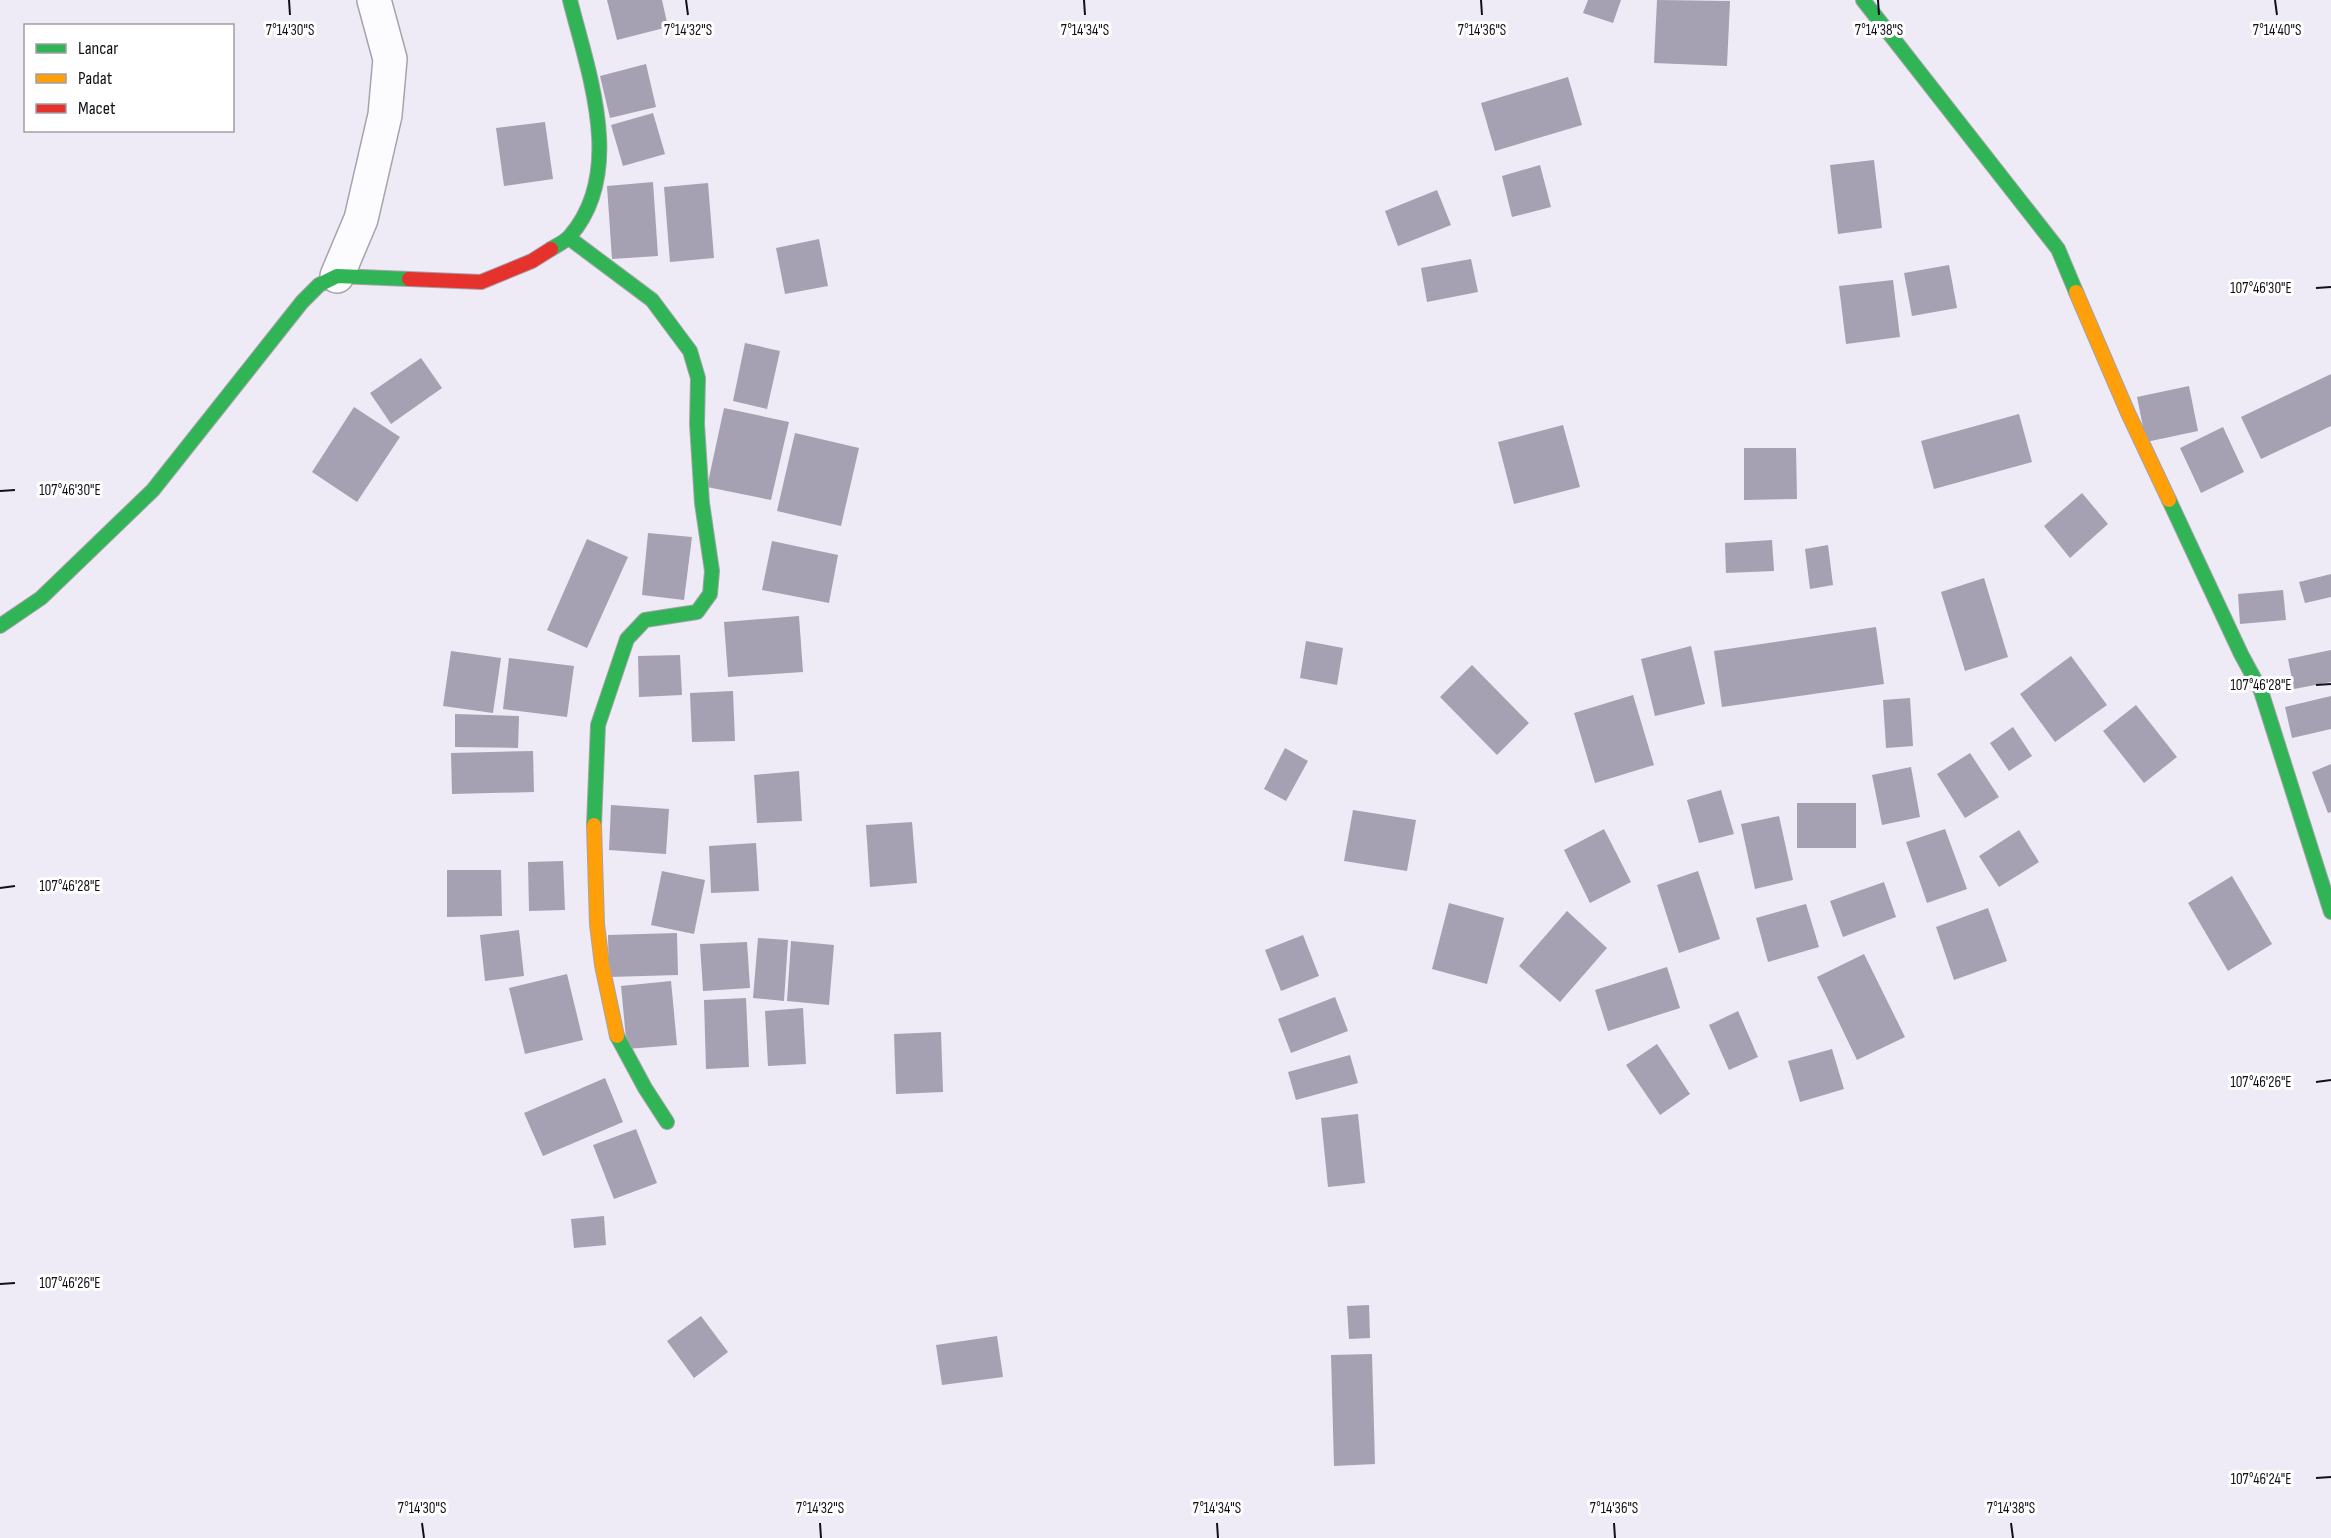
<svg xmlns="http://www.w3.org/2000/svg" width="2331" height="1538" font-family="'Sofia Sans Condensed',sans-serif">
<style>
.building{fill:#a6a0b3}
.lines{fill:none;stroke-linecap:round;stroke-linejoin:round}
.street-casing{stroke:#a5a3ab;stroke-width:36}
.fast-casing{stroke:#a5a3ab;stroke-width:16}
.slow-casing{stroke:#a5a3ab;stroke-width:16}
.jam-casing{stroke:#a5a3ab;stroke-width:16}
.street{stroke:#fcfcfe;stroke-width:33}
.fast{stroke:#30b455;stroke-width:14}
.slow{stroke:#ff9f0a;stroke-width:14}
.jam{stroke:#e5322d;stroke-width:14}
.ticks{fill:none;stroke:#121016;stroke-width:2}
.ticks-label{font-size:15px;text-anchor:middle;fill:#121016;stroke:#fff;stroke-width:6;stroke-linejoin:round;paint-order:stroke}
</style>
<rect width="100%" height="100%" fill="#eeebf6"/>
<g class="building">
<polygon points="607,0 662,0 668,27 617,40"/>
<polygon points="1588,0 1621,0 1613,23 1583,13"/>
<polygon points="1657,0 1730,1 1727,66 1654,63"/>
<polygon points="646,64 656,107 610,118 600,76"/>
<polygon points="1568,77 1582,125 1495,151 1481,103"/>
<polygon points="653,113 665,154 623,166 611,125"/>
<polygon points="545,122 553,179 504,186 496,128"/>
<polygon points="1874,160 1882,228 1838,234 1830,165"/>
<polygon points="1540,165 1551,207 1512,217 1502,176"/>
<polygon points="653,182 658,256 612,259 607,186"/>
<polygon points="708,183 714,258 670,262 664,187"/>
<polygon points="1437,190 1451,225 1398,246 1385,211"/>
<polygon points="819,239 828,286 785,294 776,248"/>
<polygon points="1471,259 1478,292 1427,302 1421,268"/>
<polygon points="1949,265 1957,308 1912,316 1904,273"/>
<polygon points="1893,280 1900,337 1846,344 1839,286"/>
<polygon points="745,343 780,351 767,409 733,401"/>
<polygon points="421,358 442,388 391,424 370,393"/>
<polygon points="2331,374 2331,426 2261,459 2241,417"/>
<polygon points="2189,386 2198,431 2146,442 2137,397"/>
<polygon points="354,407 400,437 357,502 312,472"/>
<polygon points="724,408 789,422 771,500 707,487"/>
<polygon points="2019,414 2032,462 1934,489 1921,441"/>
<polygon points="1563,425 1580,487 1514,504 1498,442"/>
<polygon points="2223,427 2244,472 2201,493 2180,448"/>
<polygon points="795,433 859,448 841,526 777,511"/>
<polygon points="1744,448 1796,448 1797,499 1744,500"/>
<polygon points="2082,493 2108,524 2070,558 2044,526"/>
<polygon points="648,533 692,537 684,600 642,595"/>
<polygon points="587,539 628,557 587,648 547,630"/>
<polygon points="1772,540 1774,571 1726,573 1725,543"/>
<polygon points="772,541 838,555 829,603 762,590"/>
<polygon points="1828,545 1833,585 1810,589 1805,549"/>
<polygon points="2331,574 2331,597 2305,603 2299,582"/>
<polygon points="1984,578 2008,657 1965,671 1941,592"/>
<polygon points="2283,590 2286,620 2240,624 2238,594"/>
<polygon points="799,616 803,672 728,677 724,622"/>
<polygon points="1876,627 1884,684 1722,707 1714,651"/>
<polygon points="1306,641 1343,648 1337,685 1300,678"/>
<polygon points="1691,646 1705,704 1655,716 1641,659"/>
<polygon points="2331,650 2331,682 2294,689 2288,659"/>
<polygon points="451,651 501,658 493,713 443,706"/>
<polygon points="680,655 682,695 639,697 638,656"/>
<polygon points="2071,656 2107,705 2055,742 2020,694"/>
<polygon points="509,658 574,666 567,717 503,709"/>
<polygon points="1472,665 1529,723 1497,755 1440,697"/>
<polygon points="733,691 735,741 692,742 690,693"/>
<polygon points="1633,695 1654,765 1595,783 1574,713"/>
<polygon points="2331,696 2331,729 2292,738 2285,707"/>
<polygon points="1910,698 1913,746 1886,748 1883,700"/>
<polygon points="2136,705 2177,757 2144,783 2103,731"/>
<polygon points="455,714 519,716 518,748 455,747"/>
<polygon points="2013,727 2032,756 2009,771 1990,743"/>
<polygon points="1285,748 1308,761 1286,801 1264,789"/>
<polygon points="533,751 534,792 452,794 451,753"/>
<polygon points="1970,753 1999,797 1965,818 1937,774"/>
<polygon points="2331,764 2331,812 2328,813 2312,772"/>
<polygon points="1911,767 1920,817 1882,825 1872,775"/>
<polygon points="799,771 802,821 757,823 754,775"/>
<polygon points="1721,790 1734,834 1699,843 1687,800"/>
<rect x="1797" y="803" width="59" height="45"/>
<polygon points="611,805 669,809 666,854 609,850"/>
<polygon points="1353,810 1416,820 1407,871 1344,861"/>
<polygon points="1779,816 1793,880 1755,889 1741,824"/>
<polygon points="912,822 917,883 870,887 866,825"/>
<polygon points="1604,829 1631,882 1590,903 1564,850"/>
<polygon points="1945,829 1967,889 1927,903 1906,842"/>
<polygon points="2019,830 2039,862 1999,887 1979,856"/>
<polygon points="756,843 759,891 711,893 709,846"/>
<polygon points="563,861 565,910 529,911 528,862"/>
<polygon points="447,870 501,870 502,916 447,917"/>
<polygon points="662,871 705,880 694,934 651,925"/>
<polygon points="1698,871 1720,939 1679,953 1657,885"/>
<polygon points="2232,876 2272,944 2228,971 2188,903"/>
<polygon points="1884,882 1896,917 1843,937 1830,901"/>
<polygon points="1449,903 1504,918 1487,984 1432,969"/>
<polygon points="1806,904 1819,947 1768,962 1756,918"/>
<polygon points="1988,908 2007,961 1954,980 1936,927"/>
<polygon points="1567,911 1607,948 1560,1002 1519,966"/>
<polygon points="519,930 524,976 485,981 480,935"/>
<polygon points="677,933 678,975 609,977 608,935"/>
<polygon points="1303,935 1319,976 1281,991 1265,950"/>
<polygon points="758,938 788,940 784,1001 753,998"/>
<polygon points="791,941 834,945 829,1005 787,1001"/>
<polygon points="747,942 750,988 703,991 700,944"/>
<polygon points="1864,954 1905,1037 1857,1060 1817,977"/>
<polygon points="1667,967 1680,1008 1608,1031 1595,990"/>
<polygon points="567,974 583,1040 525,1054 509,988"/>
<polygon points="671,981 677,1045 627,1049 621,986"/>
<polygon points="1335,997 1348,1031 1291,1053 1278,1019"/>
<polygon points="746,998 749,1067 706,1069 704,1000"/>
<polygon points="803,1008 806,1064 768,1066 765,1011"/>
<polygon points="1738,1011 1758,1057 1729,1070 1709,1025"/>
<polygon points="941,1032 943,1092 896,1094 894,1034"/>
<polygon points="1657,1044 1690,1094 1660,1115 1626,1065"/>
<polygon points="1832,1049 1844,1089 1800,1102 1788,1061"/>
<polygon points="1350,1055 1358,1083 1296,1100 1288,1072"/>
<polygon points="605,1078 623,1122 543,1156 524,1113"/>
<polygon points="1358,1114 1365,1183 1328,1187 1321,1118"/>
<polygon points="636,1129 657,1183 614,1199 593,1145"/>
<polygon points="604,1216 606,1245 574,1248 571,1219"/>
<polygon points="1369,1305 1370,1338 1349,1339 1347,1306"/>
<polygon points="701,1316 728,1352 694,1378 667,1341"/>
<polygon points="997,1336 1003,1377 942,1385 936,1345"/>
<polygon points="1372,1354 1375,1464 1334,1466 1331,1355"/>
</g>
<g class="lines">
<defs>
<polyline id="street" points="337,276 361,219 385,115 390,59 374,0"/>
<g id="fast">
<polyline points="1863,0 2058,249 2076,292"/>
<polyline points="569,238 652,300 690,351 698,378 697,424 702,503 712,571 710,594 697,612 645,620 627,639 598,725 594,825"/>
<path d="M551 249C557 245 565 242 570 236 626 172 588 72 570 0"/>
<polyline points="2169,500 2241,654 2261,691 2331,912"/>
<polyline points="0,626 41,598 153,490 302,302 319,285 337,276 409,279"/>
<polyline points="617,1036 645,1088 667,1122"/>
</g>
<g id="slow">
<polyline points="2076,292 2128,413 2169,500"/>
<polyline points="594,825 597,924 602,965 617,1036"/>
</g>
<polyline id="jam" points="409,279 481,282 532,261 551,249"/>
</defs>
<use href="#street" class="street-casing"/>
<use href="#fast" class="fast-casing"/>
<use href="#slow" class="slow-casing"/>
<use href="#jam" class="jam-casing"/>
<use href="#street" class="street"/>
<use href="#fast" class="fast"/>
<use href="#slow" class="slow"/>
<use href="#jam" class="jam"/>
</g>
<path class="ticks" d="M289 0 290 15M686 0 688 15M1084 0 1085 15M1481 0 1482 15M1878 0 1879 15M2275 0 2277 15M2316 288 2331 287M0 491 15 490M2316 685 2331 684M0 888 15 886M2316 1082 2331 1080M0 1284 15 1283M2316 1478 2331 1477M422 1523 424 1538M820 1523 821 1538M1217 1523 1218 1538M1614 1523 1615 1538M2011 1523 2013 1538"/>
<g class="ticks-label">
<text x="290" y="35">7°14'30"S</text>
<text x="688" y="35">7°14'32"S</text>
<text x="1085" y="35">7°14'34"S</text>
<text x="1482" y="35">7°14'36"S</text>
<text x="1879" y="35">7°14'38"S</text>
<text x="2277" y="35">7°14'40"S</text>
<text x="2261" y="293">107°46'30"E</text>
<text x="70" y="495">107°46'30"E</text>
<text x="2261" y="690">107°46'28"E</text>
<text x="70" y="891">107°46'28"E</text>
<text x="2261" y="1087">107°46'26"E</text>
<text x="70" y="1288">107°46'26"E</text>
<text x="2261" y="1484">107°46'24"E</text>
<text x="422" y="1513">7°14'30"S</text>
<text x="820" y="1513">7°14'32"S</text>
<text x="1217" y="1513">7°14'34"S</text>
<text x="1614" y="1513">7°14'36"S</text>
<text x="2011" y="1513">7°14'38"S</text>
</g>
<rect x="24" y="24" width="210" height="108" fill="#ffffff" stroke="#a09fa2" stroke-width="1.5"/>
<rect x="36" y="44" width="30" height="9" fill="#30b455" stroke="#a09fa2" stroke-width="1.5"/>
<text x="78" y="54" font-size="18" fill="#121016">Lancar</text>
<rect x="36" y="74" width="30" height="9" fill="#ff9f0a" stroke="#a09fa2" stroke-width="1.5"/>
<text x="78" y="84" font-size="18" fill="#121016">Padat</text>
<rect x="36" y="104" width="30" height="9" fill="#e5322d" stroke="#a09fa2" stroke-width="1.5"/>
<text x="78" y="114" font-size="18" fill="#121016">Macet</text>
</svg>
